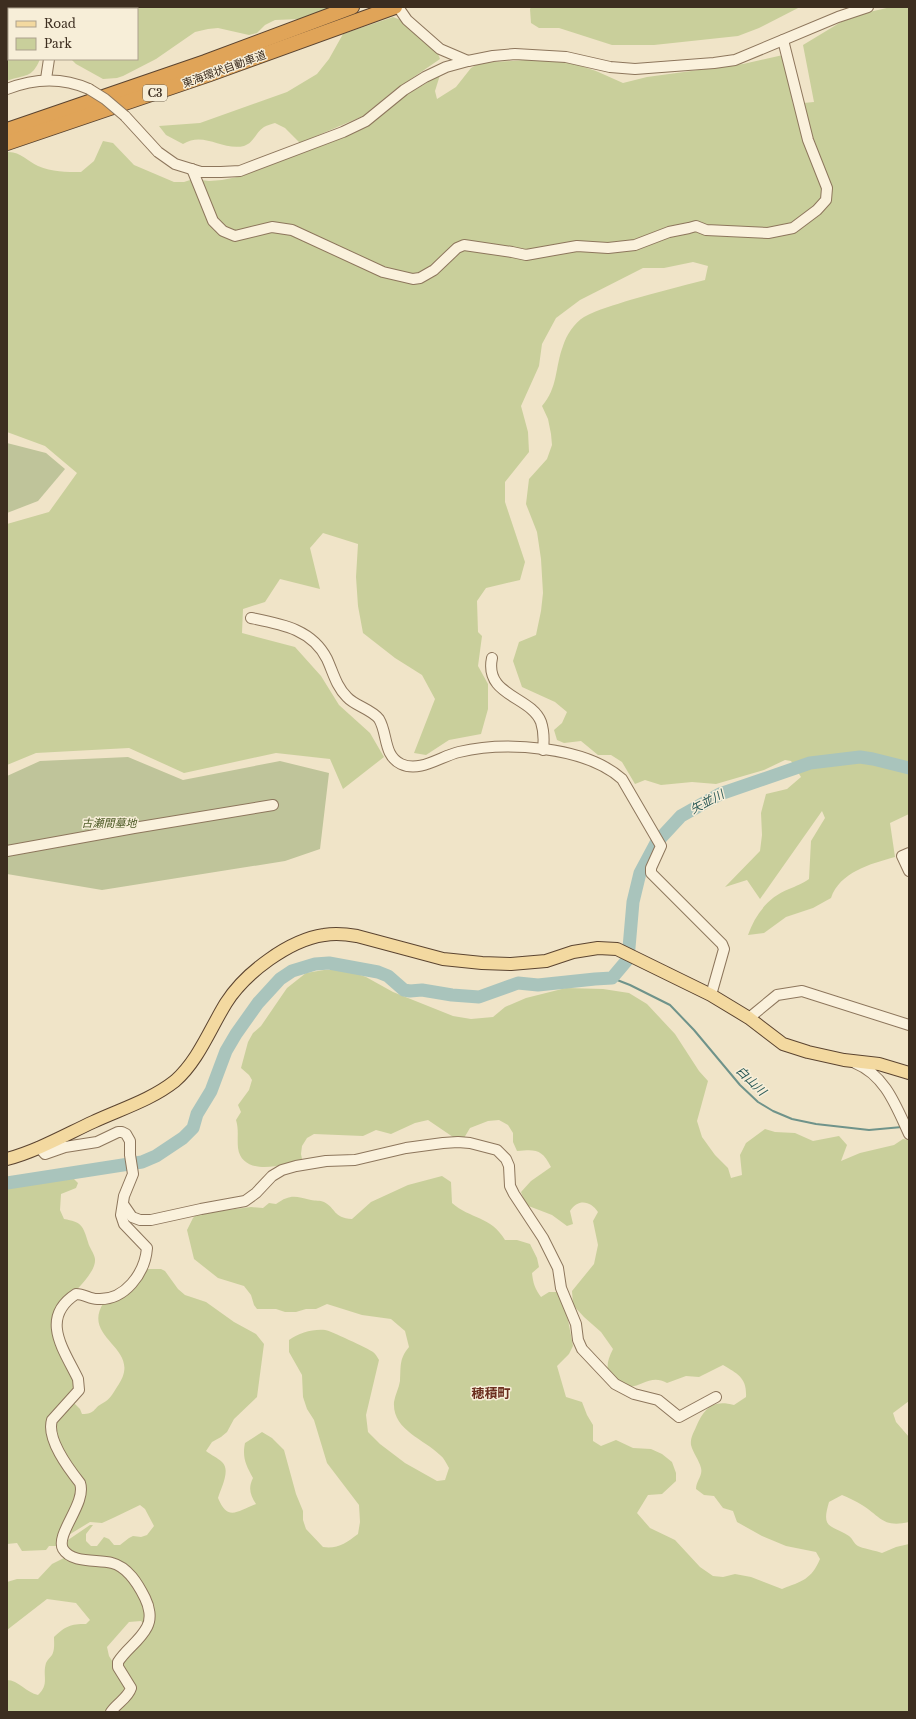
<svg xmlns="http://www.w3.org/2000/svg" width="916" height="1719" font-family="'Libre Baskerville','Noto Sans JP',serif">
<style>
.green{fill:#c9cf9b}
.cemetery{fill:#bfc49a}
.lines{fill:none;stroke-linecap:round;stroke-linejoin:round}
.stream{stroke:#6f938a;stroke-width:2}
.river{stroke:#a9c4bc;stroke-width:13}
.minor-casing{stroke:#8d765c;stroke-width:12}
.major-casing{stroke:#5b4430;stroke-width:14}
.highway-casing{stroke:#5b4430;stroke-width:16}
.minor{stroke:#faf1dc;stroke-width:10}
.major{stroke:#f3d9a0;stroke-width:12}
.highway{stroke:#e0a458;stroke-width:14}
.minor-bridge-casing{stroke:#8d765c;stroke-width:12;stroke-linecap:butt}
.minor-bridge{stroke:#faf1dc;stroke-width:10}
.labels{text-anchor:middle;stroke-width:3;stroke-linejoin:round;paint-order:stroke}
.shield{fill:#f7eed8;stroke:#756857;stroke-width:1}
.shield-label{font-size:10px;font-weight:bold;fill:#3d2e20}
.street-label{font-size:11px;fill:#3d2e20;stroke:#f7eed8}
.park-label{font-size:11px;font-style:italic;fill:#4d5a26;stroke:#f7eed8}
.water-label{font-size:12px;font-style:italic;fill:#2f5d5a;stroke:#f7eed8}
.quarter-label{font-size:13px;font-weight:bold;fill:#6b2e1e;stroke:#f7eed8}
</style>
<rect width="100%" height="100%" fill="#f0e4c8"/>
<g class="green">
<path d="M7 7H80L79 9H9V59H40C32 79 25 74 7 81Z"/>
<polygon points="94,7 331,7 301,19 275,20 265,25 257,33 249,35 218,28 208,29 195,32 156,59 123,76 117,78 103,79 76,64 71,59 137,59 137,9 93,9"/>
<polygon points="531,7 800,7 759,28 738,36 654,45 612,45 559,28 539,28 531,23 530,9"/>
<path d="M891 7H909V814L890 823 895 857C870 864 840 872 831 898L813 908 786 917 764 933 748 935C755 915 768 897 789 889 796 886 802 884 809 879L811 841 825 818 822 811 760 899 747 880 725 887 760 851 762 835 761 813 766 794 787 789 801 777 791 761 785 760 764 770 716 784 692 782 661 785 645 780 635 784 622 762 611 755H598L581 741 564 743 557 740 554 730 562 723 567 712 555 702 522 687 513 661 519 642 536 635 541 611 543 593 541 559 537 532 526 504 529 479 547 459 552 445 551 434 548 419 542 406C558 388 555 367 563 346 566 336 574 323 584 317 598 309 615 305 630 300 655 293 680 286 705 280L708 266 693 262 664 268H643L580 300 556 318 542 344 539 366 521 406 528 432 529 452 505 482V502L525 562 520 580 486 588 477 601 478 632 482 636 478 666 488 684V709L481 734 449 740 426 755 414 753 435 699 422 675 395 658 363 633 358 606 356 577 358 544 323 533 310 548 320 589 280 579 265 602 243 609 242 633 295 647 321 676 339 705 370 733 384 757 343 789 330 759 276 753 184 773 129 748 36 753 7 765V524L49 512 77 473 45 446 7 432V152C20 151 27 161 38 166 52 172 66 172 81 172L94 161 103 141 113 143 134 165 174 182H184L193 179 209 181 222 180 242 176 346 136 406 95 440 75 435 91 437 99 456 87 471 68 480 63 540 59 566 61 596 71 623 83 647 77 743 64 783 55 793 104 814 102 803 45 841 22 865 13Z"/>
<path d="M393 17 401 20 437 51 440 59 392 92 363 116 300 143 285 128 275 123C272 124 267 125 264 127 255 133 254 143 244 146 222 151 204 131 183 144L166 135 159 126 200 123 287 92 317 74 329 59 343 34Z"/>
<path d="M324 970H346L366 977 393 992 453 1016 471 1019 493 1017 505 1007 526 998 566 988 603 989 629 993 647 1004 675 1034 699 1071 708 1081 697 1121 702 1137 715 1155 728 1168 731 1178 742 1175 740 1155 746 1143 765 1129 775 1132 795 1133 813 1141 839 1136 847 1145 841 1161 860 1153 894 1145 903 1139 909 1140V1401L893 1413 896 1422 909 1437V1522C883 1528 881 1517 862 1505 856 1501 849 1498 842 1495L829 1502C821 1529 830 1524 849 1536 853 1539 854 1544 858 1546 861 1548 877 1551 882 1553L896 1547 909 1544V1712H113L130 1693 120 1664 152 1621 129 1571 76 1556 67 1546 68 1540 90 1525H93L86 1534V1541L91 1546H97L104 1537 109 1539 114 1545H120L129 1538 133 1536 141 1537 147 1535 154 1526 145 1509 140 1505 113 1518 102 1523 90 1522 67 1536 84 1493 56 1439 53 1422 67 1408 74 1403 80 1409 82 1414C96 1414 93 1408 103 1403 110 1399 112 1395 117 1387 146 1347 79 1340 104 1302L143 1269H161L165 1271 178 1289 185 1295 206 1302 234 1322 256 1334 264 1344 257 1397 234 1419 227 1432 221 1437 212 1442 206 1451C211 1455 218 1458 222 1462 231 1470 221 1488 218 1498 228 1522 237 1511 256 1504 250 1495 248 1488 253 1478 246 1465 242 1458 245 1443L262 1432 272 1438 284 1450 296 1494 303 1511V1520L306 1529 323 1547C338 1549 346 1543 358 1534L360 1522 359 1505 327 1463 314 1420 307 1409 303 1397 302 1375 289 1352V1340C299 1333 312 1329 325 1330 329 1330 369 1349 373 1352 376 1354 377 1357 379 1360L366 1415 368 1432 380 1444 405 1463 437 1481 445 1480 449 1468C446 1463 444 1458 440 1455 424 1439 392 1430 394 1402 395 1395 399 1388 400 1381 401 1366 399 1359 409 1347L405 1331 391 1319 362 1315 327 1304 316 1309H306L296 1312H285L276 1309H257L254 1305 251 1295 244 1286 218 1278 194 1259 187 1230 193 1218 197 1214 251 1207 263 1208 269 1203 276 1204C290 1194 295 1196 311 1200 315 1201 320 1200 324 1202 336 1208 333 1218 352 1219L371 1202 408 1185 442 1176 451 1182 452 1203C470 1219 491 1216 505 1240H517L530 1244 537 1258 539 1267 532 1273C533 1283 535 1289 541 1297L549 1292H559L568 1320 573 1346 569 1354 557 1366 566 1397 582 1402 587 1415 593 1425V1441L601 1446 616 1440 633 1448 651 1449 662 1454 672 1462 676 1473V1481L662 1494 648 1495 637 1513 650 1528 675 1540 700 1567 713 1576 723 1577 735 1574 751 1577 782 1589C802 1581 811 1580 820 1559L816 1552 786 1546 762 1536 737 1522 733 1511 723 1508 714 1496 704 1495 696 1489C696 1481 703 1476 701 1468 699 1460 693 1453 691 1445 690 1438 694 1432 696 1427 704 1408 713 1399 734 1405L746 1397C747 1378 738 1374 723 1365L699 1377 686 1376 667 1383C650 1373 641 1389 626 1386 621 1385 614 1379 609 1376 606 1365 608 1359 613 1349L601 1332 584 1317 573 1305 572 1291 594 1264 598 1245 593 1221 598 1212C591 1201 578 1198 570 1211L573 1224 567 1226 552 1215 526 1205 521 1192 531 1181 551 1167C542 1149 536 1149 517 1151L513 1142V1133L508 1125 499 1120 488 1121 470 1128 464 1138 453 1137 428 1120 415 1123 391 1134 376 1130 363 1136 314 1134 307 1138 302 1146 301 1154 302 1159C284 1166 242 1177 238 1148 237 1137 239 1130 236 1120L241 1112 238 1105 249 1090 252 1080 249 1075 241 1068 248 1042 253 1033 261 1026 287 988 306 973Z"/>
<path d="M73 1178 78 1183 76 1188 61 1194 60 1210 64 1219C81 1222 83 1225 88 1242 89 1247 94 1253 95 1259 97 1278 54 1305 52 1324 50 1336 72 1371 78 1383L49 1424 80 1487 60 1543 57 1546H49L46 1550 22 1551 17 1543 7 1544V1187Z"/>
<path d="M68 1556 121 1570 147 1607 146 1626 141 1621 129 1622 107 1647 109 1656 129 1688 109 1712H7V1680C18 1680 27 1693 38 1695 50 1684 42 1676 46 1663 47 1660 50 1658 52 1655 55 1650 54 1642 54 1637 66 1626 70 1624 86 1624L90 1620 76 1603 47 1599 7 1630V1582L17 1579H38L52 1564Z"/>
</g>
<g class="cemetery">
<polygon points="7,443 46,453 65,469 38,501 7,513"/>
<polygon points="128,757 183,780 280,761 329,773 320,849 285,861 102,890 7,874 7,776 40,761"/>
</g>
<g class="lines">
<polyline class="stream" points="612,978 630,985 670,1005 694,1030 740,1085 758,1102 773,1111 792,1119 816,1124 869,1130 902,1127"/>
<polyline class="river" points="7,1183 142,1162 156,1156 183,1138 193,1128 197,1114 211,1091 226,1051 236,1034 258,1003 280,979 292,971 315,964 329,963 378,972 388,976 404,990 410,991 422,990 452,995 479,997 518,983 538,985 595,979 612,978 628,959 633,902 640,873 656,843 681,816 720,794 810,763 860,757 873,759 909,768"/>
<defs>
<g id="minor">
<polyline points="398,7 407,20 440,49 468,61"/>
<polyline points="88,9 89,7"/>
<polyline points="46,79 49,59"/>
<path d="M7 89C35 78 62 77 89 89"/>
<polyline points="125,116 158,152 175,164 201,172 221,172 240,171 343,132 366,121 404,90 425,77 446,67 468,61 493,56 515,54 566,57 610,67 635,69 714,63 735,60 838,17 868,7"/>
<polyline points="192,169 213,221 223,231 235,236 272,227 292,230 383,272 413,279 420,278 434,270 457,248 464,245 512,252 526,255 577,246 608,248 635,245 669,232 689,228 696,226 706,230 768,233 793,228 817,210 826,200 827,188 808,140 783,40"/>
<path d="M251 618C281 624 312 629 327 659 333 672 336 686 347 697 355 706 371 709 379 719 388 734 383 755 401 764 420 773 441 756 459 752 505 741 585 746 622 779L661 846 651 868V873L722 944 724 949 711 995"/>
<path d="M492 658C484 696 531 696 541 722 544 731 544 741 543 750"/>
<polyline points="7,851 134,828 273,805"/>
<polyline points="909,853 902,856 909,871"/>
<polyline points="749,1018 777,995 802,991 909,1025"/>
<path d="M855 1063C885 1075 896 1106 909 1134"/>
<path d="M39 1147 45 1154 65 1147 97 1142 118 1132H122L126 1134 130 1141V1155L133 1174 124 1196 121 1215 124 1224 147 1248C145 1273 125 1301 97 1299 90 1299 84 1294 76 1294 39 1318 64 1350 78 1379L79 1390 52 1420C46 1439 69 1469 80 1483 87 1503 55 1534 63 1549 72 1564 98 1559 112 1563 128 1567 138 1584 145 1598 149 1606 152 1618 147 1627 140 1641 126 1649 118 1662V1667L131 1688C128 1698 117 1703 111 1712"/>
<polyline points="123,1204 132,1217 140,1220 151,1220 201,1209 245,1201 256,1193 272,1176 282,1170 296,1166 326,1161 355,1160 406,1148 443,1143 458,1142 470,1143 497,1150 506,1159 509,1166 510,1186 514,1194 543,1238 558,1268 561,1288 576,1324 578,1340 582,1349 615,1384 634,1394 658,1400 679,1417 716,1397"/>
</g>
<path id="major" d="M7 1159C37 1151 65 1135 93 1122 121 1109 151 1100 175 1081 198 1061 210 1029 226 1003 245 973 289 940 324 935 335 933 346 934 357 936L443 959 482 963 511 964 546 961 573 952 598 948 617 949 711 995 749 1018 783 1044 808 1052 844 1060 879 1064 909 1073"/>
<g id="highway">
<polyline points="7,130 205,62 352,7"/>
<polyline points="7,143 210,74 395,7"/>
</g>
</defs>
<use href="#minor" class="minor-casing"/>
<use href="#major" class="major-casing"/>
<use href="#highway" class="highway-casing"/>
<use href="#minor" class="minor"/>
<use href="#major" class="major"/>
<use href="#highway" class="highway"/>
<defs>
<polyline id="minor-bridge" points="89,89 105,99 125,116"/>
</defs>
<use href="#minor-bridge" class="minor-bridge-casing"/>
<use href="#minor-bridge" class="minor-bridge"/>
</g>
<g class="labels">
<rect class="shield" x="143" y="85" width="24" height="16" rx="3"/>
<g class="shield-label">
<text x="155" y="97">C3</text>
</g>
<g class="street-label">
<text transform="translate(224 69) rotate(-20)" y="4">東海環状自動車道</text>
</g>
<g class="park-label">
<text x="109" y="827">古瀬間墓地</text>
</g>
<g class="water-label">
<text transform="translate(707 802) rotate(-28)" y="4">矢並川</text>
<text transform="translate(751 1081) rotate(44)" y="4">白山川</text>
</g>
<g class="quarter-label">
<text x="491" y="1398">穂積町</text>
</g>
</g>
<rect width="916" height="1719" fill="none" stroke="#3d2e20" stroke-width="16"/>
<rect x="8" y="8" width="130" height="52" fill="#f7eed8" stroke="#ada18e"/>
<rect x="16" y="21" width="20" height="6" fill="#f3d9a0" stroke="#ada18e"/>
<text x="44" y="28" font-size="12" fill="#3d2e20">Road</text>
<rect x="16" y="38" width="20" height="12" fill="#c9cf9b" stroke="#ada18e"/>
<text x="44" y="48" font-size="12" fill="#3d2e20">Park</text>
</svg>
